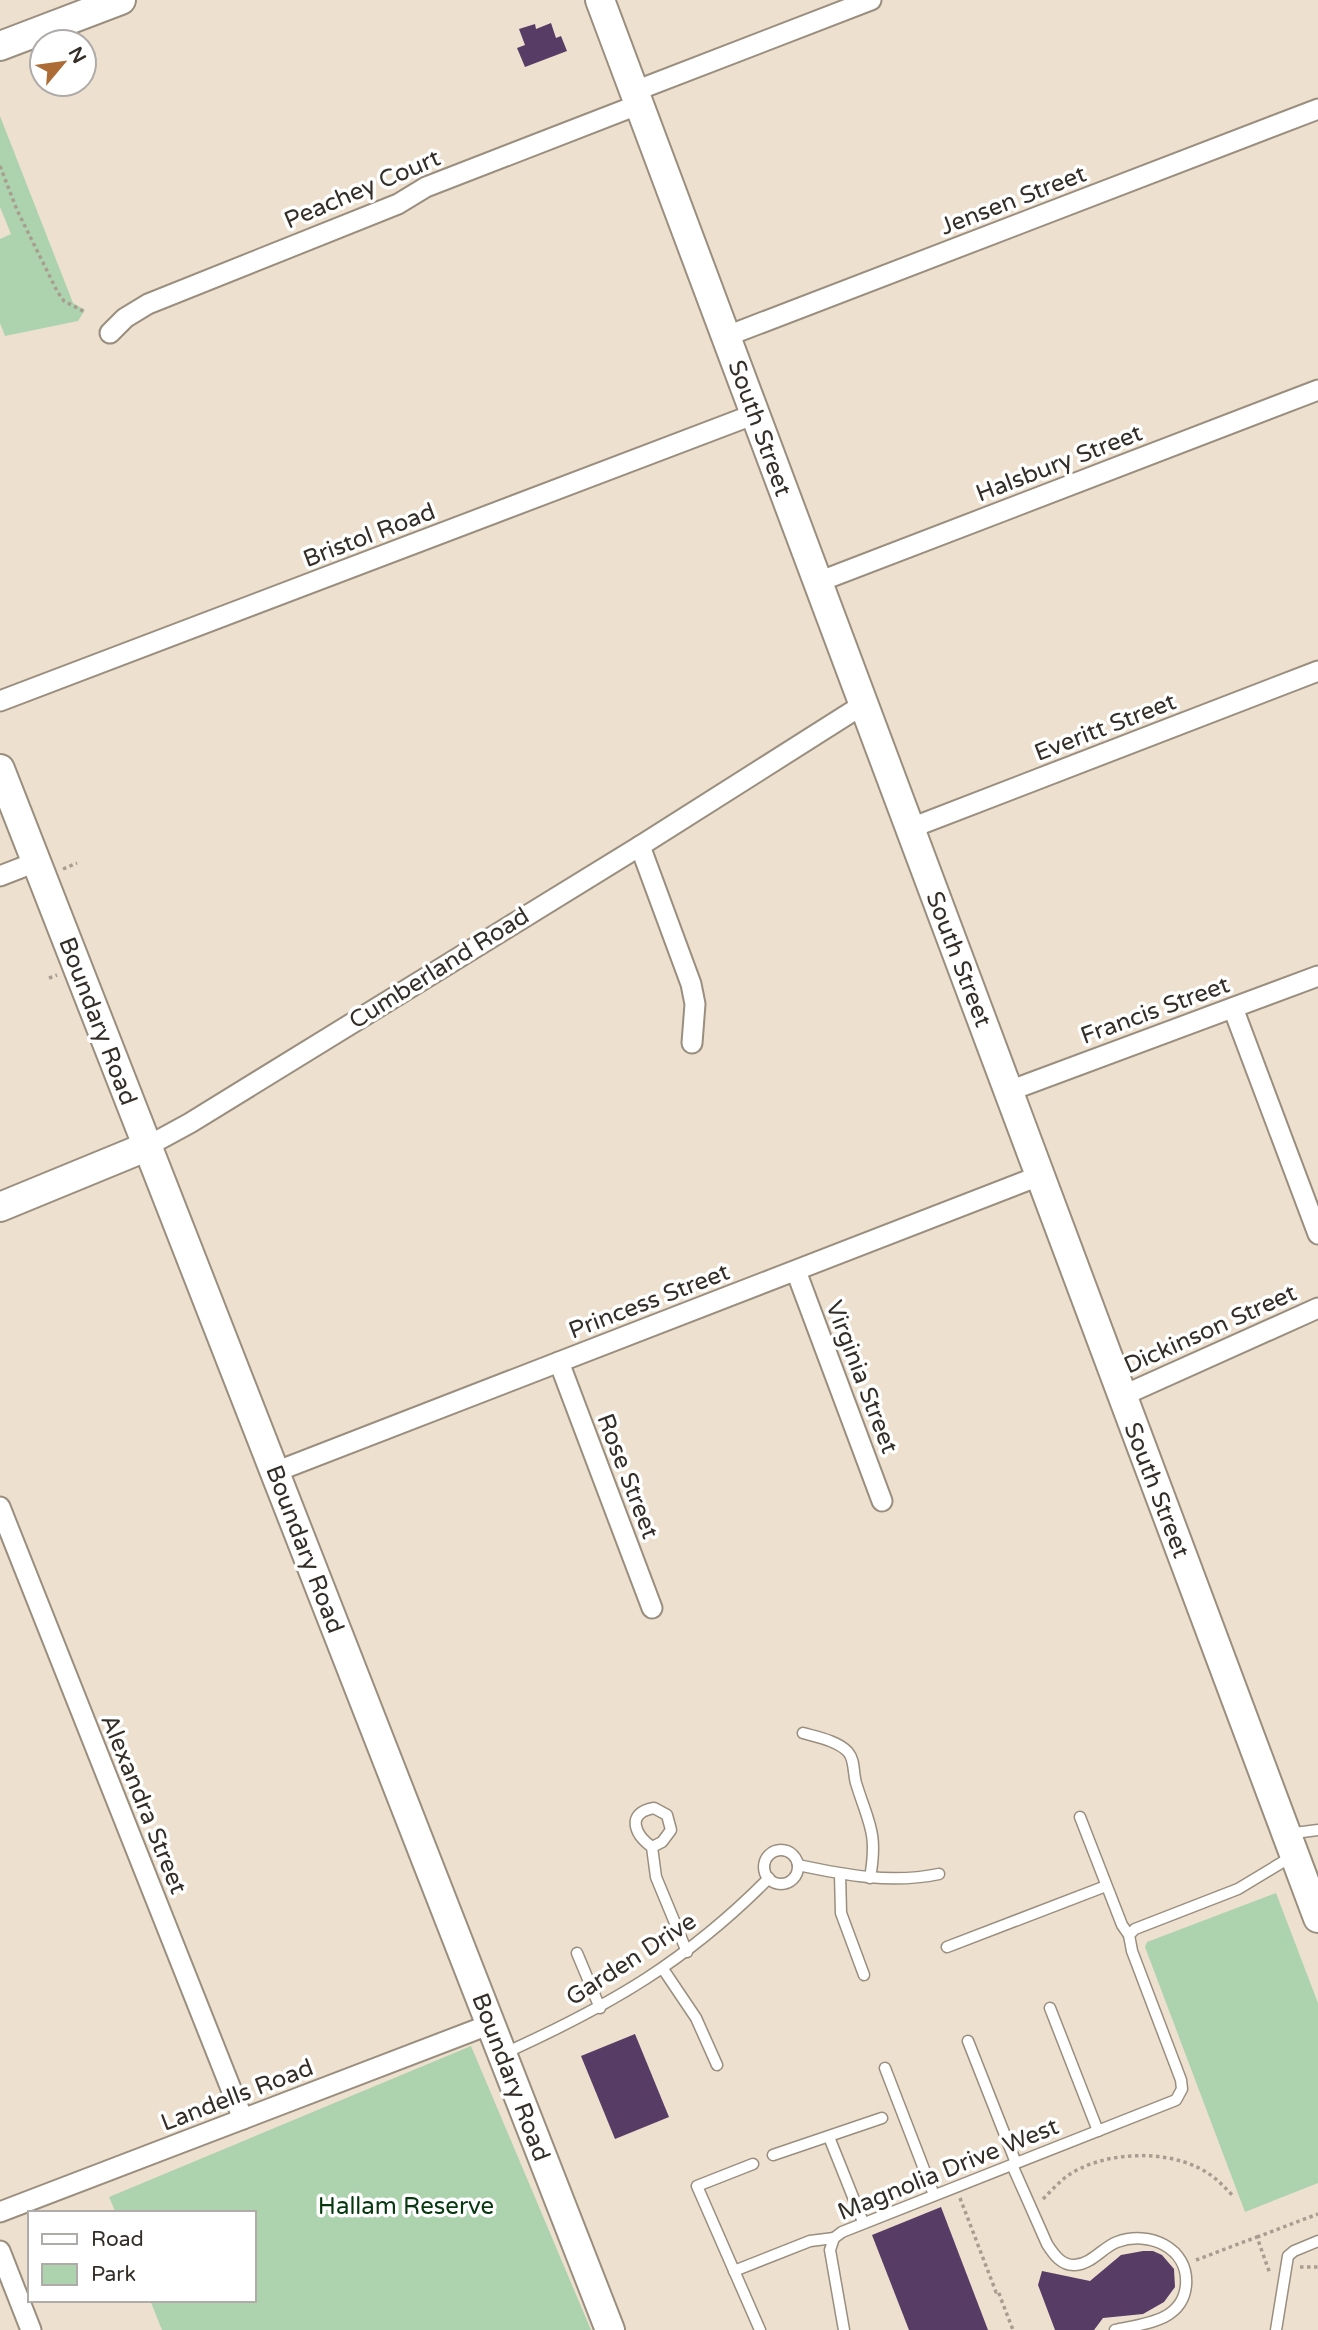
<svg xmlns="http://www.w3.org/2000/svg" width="1318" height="2330" font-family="'Varela Round',sans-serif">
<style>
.green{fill:#acd3ad}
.building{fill:#573c66}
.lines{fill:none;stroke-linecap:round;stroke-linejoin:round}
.lane-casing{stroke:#9a8e7f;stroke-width:13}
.street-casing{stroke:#9a8e7f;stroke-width:23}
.secondary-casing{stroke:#9a8e7f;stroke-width:32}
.path{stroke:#a89d90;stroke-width:3.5;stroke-dasharray:3.5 3.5;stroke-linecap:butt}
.lane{stroke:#fff;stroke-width:10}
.street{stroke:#fff;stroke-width:19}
.secondary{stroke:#fff;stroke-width:28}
.labels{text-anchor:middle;stroke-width:7;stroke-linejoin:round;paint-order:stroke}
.street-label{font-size:24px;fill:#342e28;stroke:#fff}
.park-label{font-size:24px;fill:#06370e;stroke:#fff}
</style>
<rect width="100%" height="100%" fill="#ede0cf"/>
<g class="green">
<polygon points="0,116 73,303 85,310 78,321 5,336 0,323 0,239 11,234 0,207"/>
<polygon points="1276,1893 1318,2003 1318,2183 1245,2212 1145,1947 1147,1942"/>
<polygon points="471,2046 591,2330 162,2330 150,2300 254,2300 254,2213 116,2213 109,2197"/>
</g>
<g class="building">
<polygon points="551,23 556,38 561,36 567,51 525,67 517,48 525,45 519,29 535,24 536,29"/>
<polygon points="635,2034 669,2117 615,2139 581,2056"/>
<polygon points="941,2207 988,2330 909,2330 872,2235"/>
<polygon points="1143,2251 1153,2251 1162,2255 1174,2269 1175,2287 1164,2302 1143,2314 1103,2318 1094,2330 1055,2330 1038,2285 1042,2271 1090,2281 1121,2255"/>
</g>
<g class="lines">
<defs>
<g id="lane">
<path d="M803 1733C817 1737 838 1741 848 1752 855 1760 853 1773 856 1783 869 1825 878 1832 870 1878"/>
<polyline points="1080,1817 1122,1925 1129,1935"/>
<polyline points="1287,1834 1318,1830"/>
<path d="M652 1847 662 1842 671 1830 667 1815 654 1808C625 1813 635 1835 652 1847L656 1877 687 1952"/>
<circle cx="781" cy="1867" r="17"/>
<path d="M798 1865C845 1875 891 1884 939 1874"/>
<polyline points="840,1874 841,1913 864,1975"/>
<polyline points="947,1947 1106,1886"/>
<polyline points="577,1953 600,2008"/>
<polyline points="663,1969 696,2018 717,2065"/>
<polyline points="1050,2008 1098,2131"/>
<polyline points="968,2041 1016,2163"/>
<path d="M505 2053C611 2005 687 1961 769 1878"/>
<polyline points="885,2068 934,2195"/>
<polyline points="829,2137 863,2222"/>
<polyline points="773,2155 882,2118"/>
<polyline points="753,2164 697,2186 760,2330"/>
<path d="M1012 2165 1047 2244C1054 2255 1062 2266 1075 2265 1092 2264 1103 2247 1117 2242 1149 2230 1189 2248 1186 2285 1183 2322 1142 2324 1115 2330"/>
<polyline points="734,2271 810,2241 834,2238"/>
<polyline points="844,2330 830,2250 834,2238 842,2232 1176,2100 1182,2089 1181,2080 1132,1951 1129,1935 1135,1929 1238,1889 1291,1857"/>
<polyline points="1276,2330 1288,2256 1294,2251 1318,2241"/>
</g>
<g id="street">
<polyline points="635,91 871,0"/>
<polyline points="110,333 125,318 148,304 398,204 426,187 640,104"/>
<polyline points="727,336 1318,109"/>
<polyline points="818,582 1318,390"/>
<polyline points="0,701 755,414"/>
<polyline points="911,828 1318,671"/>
<polyline points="640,846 691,984 695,1004 692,1043"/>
<polyline points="0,876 36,862"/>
<polyline points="1233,1008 1318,1234"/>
<polyline points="1009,1091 1318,976"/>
<polyline points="146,1147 190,1123 640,846 864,704"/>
<polyline points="796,1271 882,1501"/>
<polyline points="559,1362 652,1608"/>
<polyline points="1122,1396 1318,1308"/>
<polyline points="275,1472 1039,1176"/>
<polyline points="0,1507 243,2119"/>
<polyline points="0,2212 491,2024"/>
<polyline points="0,2251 31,2330"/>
</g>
<g id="secondary">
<polyline points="600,0 1318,1918"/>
<polyline points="0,46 121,0"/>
<polyline points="0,769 610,2330"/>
<polyline points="0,1207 146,1147"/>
</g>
</defs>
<use href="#lane" class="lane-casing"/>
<use href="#street" class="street-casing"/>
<use href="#secondary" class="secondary-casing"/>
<g class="path">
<polyline points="0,166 17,210 57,291 64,301 85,312"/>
<polyline points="63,869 77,863"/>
<polyline points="49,978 57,975"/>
<polyline points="960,2198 996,2292 998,2291 1013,2330"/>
<path d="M1043 2199C1051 2191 1058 2183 1067 2176 1102 2152 1161 2149 1199 2168 1213 2175 1223 2185 1233 2196"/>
<polyline points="1257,2237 1318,2214"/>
<polyline points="1196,2260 1257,2237 1270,2274"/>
<polyline points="1300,2267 1318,2267"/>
</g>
<use href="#lane" class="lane"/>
<use href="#street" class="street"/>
<use href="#secondary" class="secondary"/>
</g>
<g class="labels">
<g class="street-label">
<text transform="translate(362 189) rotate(-23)" y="8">Peachey Court</text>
<text transform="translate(1013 200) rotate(-21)" y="8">Jensen Street</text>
<text transform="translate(760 428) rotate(70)" y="8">South Street</text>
<text transform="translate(1059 463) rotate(-21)" y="8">Halsbury Street</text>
<text transform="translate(369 535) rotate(-21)" y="8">Bristol Road</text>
<text transform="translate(1105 727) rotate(-21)" y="8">Everitt Street</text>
<text transform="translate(959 959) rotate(69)" y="8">South Street</text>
<text transform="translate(439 968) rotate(-32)" y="8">Cumberland Road</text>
<text transform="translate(1155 1010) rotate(-20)" y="8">Francis Street</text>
<text transform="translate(98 1021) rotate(69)" y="8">Boundary Road</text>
<text transform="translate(649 1301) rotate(-21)" y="8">Princess Street</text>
<text transform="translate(1210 1329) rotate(-24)" y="8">Dickinson Street</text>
<text transform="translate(862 1377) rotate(69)" y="8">Virginia Street</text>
<text transform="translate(628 1476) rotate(69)" y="8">Rose Street</text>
<text transform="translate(1157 1490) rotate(69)" y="8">South Street</text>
<text transform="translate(305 1549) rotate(69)" y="8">Boundary Road</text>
<text transform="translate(144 1804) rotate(68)" y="8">Alexandra Street</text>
<text transform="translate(631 1959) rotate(-33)" y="8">Garden Drive</text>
<text transform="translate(511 2077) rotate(69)" y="8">Boundary Road</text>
<text transform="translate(237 2095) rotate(-21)" y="8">Landells Road</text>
<text transform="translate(948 2169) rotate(-22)" y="8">Magnolia Drive West</text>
</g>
<g class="park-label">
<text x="406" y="2214">Hallam Reserve</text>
</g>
</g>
<rect x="28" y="2211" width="228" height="91" fill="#ffffff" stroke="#aeaba9" stroke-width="2"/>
<rect x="42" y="2234" width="35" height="10" fill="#ffffff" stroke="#aeaba9" stroke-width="2"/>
<text x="91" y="2246" font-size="21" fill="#342e28">Road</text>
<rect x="42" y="2264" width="35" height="21" fill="#acd3ad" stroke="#aeaba9" stroke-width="2"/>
<text x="91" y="2281" font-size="21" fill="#342e28">Park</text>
<g transform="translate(63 63) rotate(61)"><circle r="33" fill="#ffffff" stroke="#aeaba9" stroke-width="2"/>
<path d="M0-5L12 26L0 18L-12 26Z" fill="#ad6c36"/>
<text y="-10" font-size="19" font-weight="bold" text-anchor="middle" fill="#342e28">N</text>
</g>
</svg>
